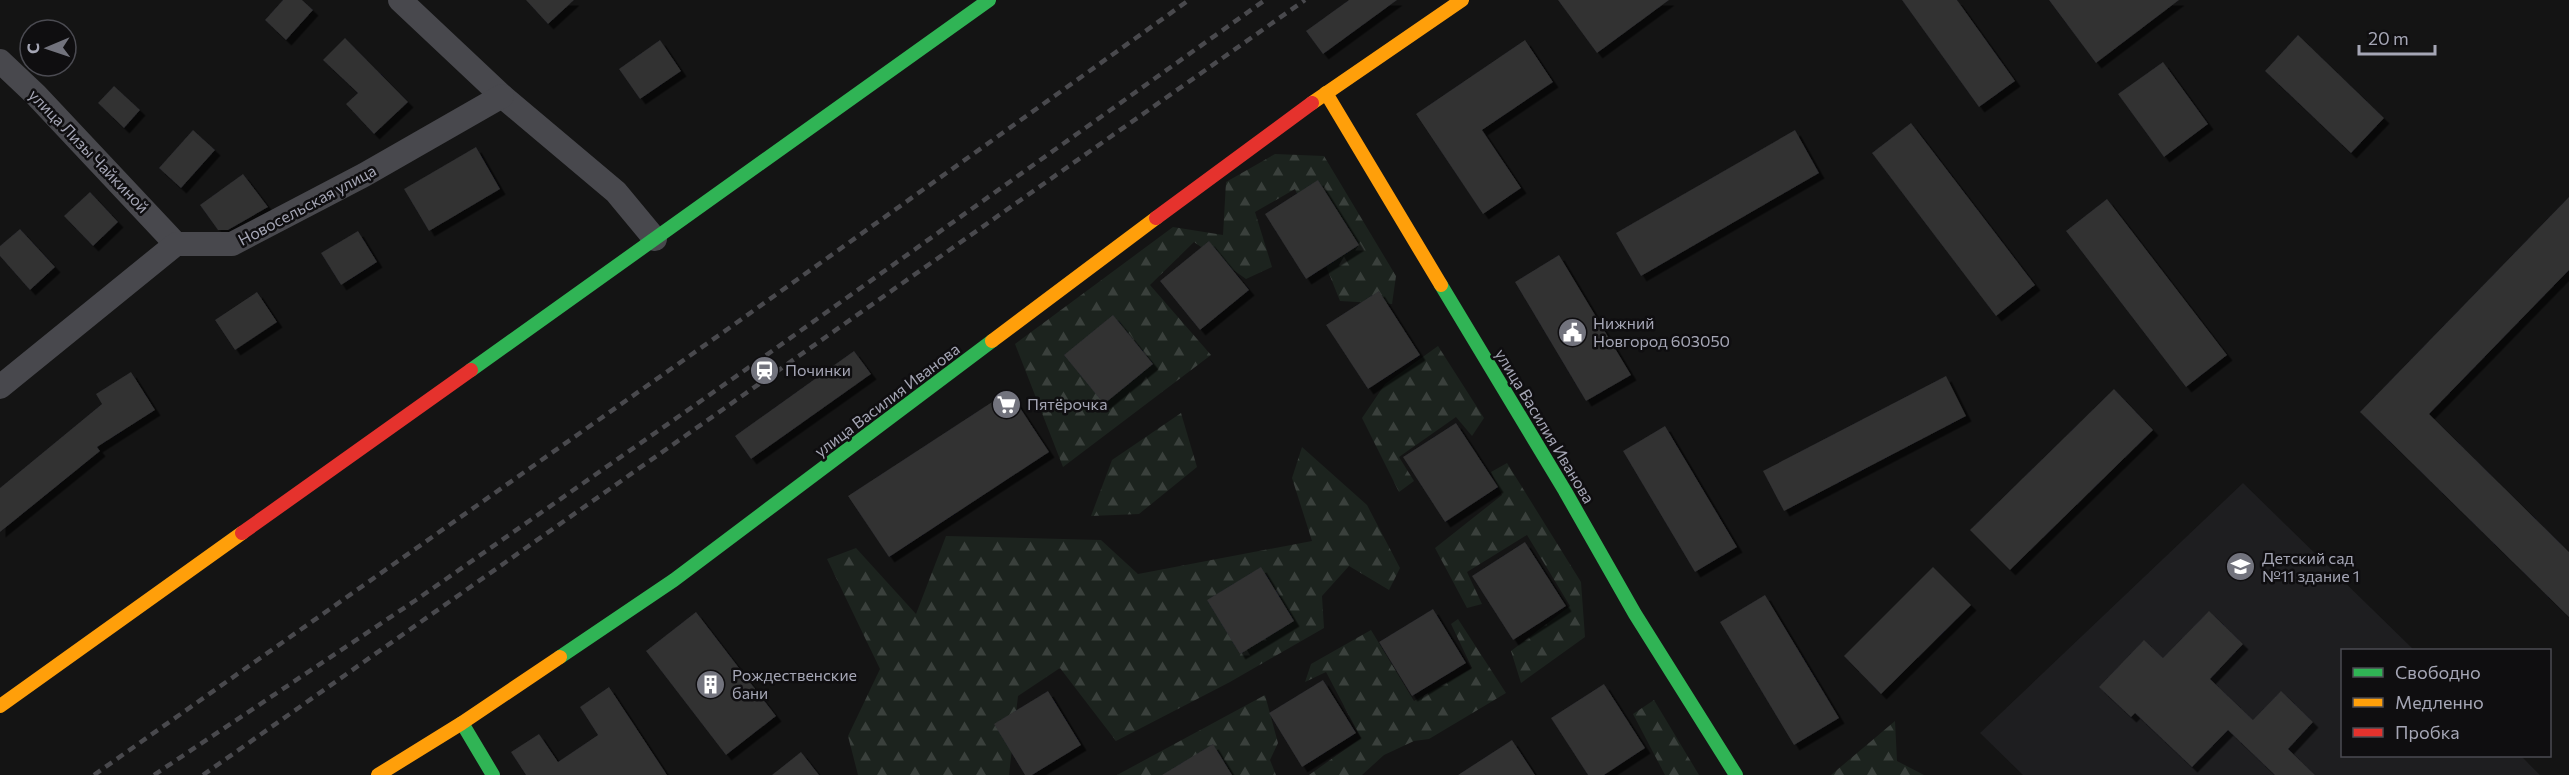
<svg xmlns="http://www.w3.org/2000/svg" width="2569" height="775" font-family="Commissioner,sans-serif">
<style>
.built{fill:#1e1e20}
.forest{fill:url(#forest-firs)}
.building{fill:#303032;filter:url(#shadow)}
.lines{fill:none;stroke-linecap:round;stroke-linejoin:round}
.street{stroke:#48484d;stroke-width:24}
.fast{stroke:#30b455;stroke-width:14}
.slow{stroke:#ff9f0a;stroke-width:14}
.jam{stroke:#e5322d;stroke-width:14}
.rail{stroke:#49494d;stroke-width:4.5;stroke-dasharray:8 6;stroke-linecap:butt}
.labels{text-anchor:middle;stroke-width:5;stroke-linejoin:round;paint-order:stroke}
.street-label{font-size:16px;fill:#a5a6b5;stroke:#0f0e10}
.poi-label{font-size:16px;fill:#a5a6b5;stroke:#0f0e10;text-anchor:start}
</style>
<defs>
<pattern id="forest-firs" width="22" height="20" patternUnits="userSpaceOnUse" patternTransform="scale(1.5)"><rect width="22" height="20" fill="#1c231e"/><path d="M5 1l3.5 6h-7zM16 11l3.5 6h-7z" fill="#3a403c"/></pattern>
<filter id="shadow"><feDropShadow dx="5.5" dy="5.5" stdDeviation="0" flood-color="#0009"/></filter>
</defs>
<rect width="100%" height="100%" fill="#141414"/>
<polygon class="built" points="2243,483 2414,650 2342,650 2342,756 2521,756 2540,775 2023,775 1980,733"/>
<g class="forest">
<polygon points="1275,154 1324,156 1396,276 1392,304 1340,301 1295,189 1255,212 1272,267 1246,279 1194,242 1150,285 1211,355 1063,467 1015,344 1173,227 1223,235 1226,182"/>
<polygon points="1438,346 1484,418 1472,436 1456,417 1399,457 1414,481 1399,492 1362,418 1385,384"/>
<polygon points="1181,413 1197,467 1139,514 1091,516 1112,460"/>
<polygon points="1302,447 1367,505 1400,568 1389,590 1349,566 1322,596 1324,628 1230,682 1116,741 1060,668 1018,696 1009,775 858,775 848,736 880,669 827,559 856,548 916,614 946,536 1101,540 1138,574 1312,541 1292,478"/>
<polygon points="1507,463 1581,582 1585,637 1521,683 1511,651 1570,606 1527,535 1467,572 1482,604 1467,608 1435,548 1502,495 1491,472"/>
<polygon points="1458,619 1506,693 1429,739 1414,741 1384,755 1362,775 1309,775 1361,738 1326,672 1305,682 1311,664 1371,630 1414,701 1472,668 1451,624"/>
<polygon points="1265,695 1278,743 1270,760 1276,775 1117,775"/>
<polygon points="1654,700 1699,775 1665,775 1633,714"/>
<polygon points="1895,721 1897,761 1924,775 1831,775"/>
</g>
<g class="building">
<polygon points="283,0 302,0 313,10 286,40 265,20"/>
<polygon points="526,0 574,0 548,24"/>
<polygon points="1349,0 1397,0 1323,54 1306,31"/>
<polygon points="1558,0 1669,0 1597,53"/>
<polygon points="1902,0 1957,0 2015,81 1979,107"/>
<polygon points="2049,0 2179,0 2096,63"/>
<polygon points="2298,35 2384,118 2351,153 2265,71"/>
<polygon points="345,38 408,102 374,134 346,104 358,93 323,60"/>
<polygon points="660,40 681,71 640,99 619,69"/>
<polygon points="1525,40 1553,82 1482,130 1521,188 1483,214 1416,114"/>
<polygon points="2163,62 2208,124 2164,157 2118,94"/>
<polygon points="114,86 140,110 124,128 98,103"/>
<polygon points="1911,123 2035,285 1996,316 1872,153"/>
<polygon points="193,130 215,150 181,188 159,168"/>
<polygon points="1795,130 1819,173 1641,276 1616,233"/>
<polygon points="476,147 500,189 429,231 404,189"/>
<polygon points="243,174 268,207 228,230 218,230 200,205"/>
<polygon points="1318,180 1359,245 1306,279 1265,214"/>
<polygon points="90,192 118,222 93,246 64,216"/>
<polygon points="2569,197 2569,270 2429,414 2569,552 2569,617 2360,412"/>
<polygon points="2107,199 2227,355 2186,387 2066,231"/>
<polygon points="20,229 55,267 30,290 0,256 0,246"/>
<polygon points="358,231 377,262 341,285 321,253"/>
<polygon points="1209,241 1249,290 1200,330 1160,281"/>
<polygon points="1559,255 1631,375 1586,401 1515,282"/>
<polygon points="1379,291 1420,355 1368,389 1326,325"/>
<polygon points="257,292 277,322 235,350 215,320"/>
<polygon points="1113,315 1153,364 1104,404 1064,355"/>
<polygon points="854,351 871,374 751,459 735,436"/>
<polygon points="131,372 155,410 97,447 100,451 0,532 0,488 102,404 96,394"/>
<polygon points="1946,376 1966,416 1784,511 1763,471"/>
<polygon points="2114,389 2153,430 2010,570 1970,530"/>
<polygon points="1009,391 1049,452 889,557 848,496"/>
<polygon points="1456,423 1498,487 1445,522 1403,457"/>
<polygon points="1665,426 1737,547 1695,572 1623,451"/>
<polygon points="1525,542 1566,606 1513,640 1472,576"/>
<polygon points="1261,567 1294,621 1240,654 1207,600"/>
<polygon points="1933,567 1971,605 1881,694 1844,656"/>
<polygon points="1765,595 1839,718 1794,745 1720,622"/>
<polygon points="1433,609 1466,663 1412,696 1379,642"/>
<polygon points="2209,611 2243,644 2210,679 2253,720 2281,691 2313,722 2288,749 2315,775 2275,775 2228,730 2192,767 2135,713 2131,717 2099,687 2144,640 2163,658"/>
<polygon points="696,612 776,716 726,755 646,651"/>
<polygon points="1323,680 1356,733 1302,767 1269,713"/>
<polygon points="1604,684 1645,748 1604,775 1588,775 1551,718"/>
<polygon points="609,687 667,775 526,775 511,752 539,734 558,762 598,735 580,707"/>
<polygon points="1048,691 1081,745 1032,775 1025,775 994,724"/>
<polygon points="1512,740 1535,775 1458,775"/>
<polygon points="1213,744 1232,775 1162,775"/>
<polygon points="801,752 819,775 772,775"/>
</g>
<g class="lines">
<g class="street">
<polyline points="400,0 502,96 616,192 655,239"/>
<polyline points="0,61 36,95 176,244"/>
<polyline points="0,387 176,244 232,244 364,175 502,96"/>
</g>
<g class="fast">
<polyline points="1441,285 1565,491 1635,614 1736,775"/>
<polyline points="471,370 989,0"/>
<polyline points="560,657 674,580 992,341"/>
<polyline points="462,723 493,775"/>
</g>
<g class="slow">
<polyline points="1326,93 1441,285"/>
<polyline points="1312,103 1462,0"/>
<polyline points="992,341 1156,218"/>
<polyline points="0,706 242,533"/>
<polyline points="378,775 462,723 560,657"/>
</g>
<g class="jam">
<polyline points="1156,218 1312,103"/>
<polyline points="242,533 471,370"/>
</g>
<g class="rail">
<polyline points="94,775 732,326 1189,0"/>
<polyline points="154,775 416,600 758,361 1265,0"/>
<polyline points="203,775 1305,0"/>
</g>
</g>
<defs>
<symbol id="civic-disc" viewBox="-11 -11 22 22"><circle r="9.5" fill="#72737d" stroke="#0f0e10"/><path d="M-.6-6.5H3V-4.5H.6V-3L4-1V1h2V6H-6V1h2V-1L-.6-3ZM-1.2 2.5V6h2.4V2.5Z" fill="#fff"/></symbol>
<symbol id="station-disc" viewBox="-11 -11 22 22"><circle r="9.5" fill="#72737d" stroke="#0f0e10"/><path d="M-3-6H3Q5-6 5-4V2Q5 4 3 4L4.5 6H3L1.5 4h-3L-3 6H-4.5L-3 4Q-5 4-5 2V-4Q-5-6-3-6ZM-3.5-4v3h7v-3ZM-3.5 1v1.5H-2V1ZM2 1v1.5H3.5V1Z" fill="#fff"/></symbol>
<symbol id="supermarket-disc" viewBox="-11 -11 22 22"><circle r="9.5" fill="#72737d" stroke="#0f0e10"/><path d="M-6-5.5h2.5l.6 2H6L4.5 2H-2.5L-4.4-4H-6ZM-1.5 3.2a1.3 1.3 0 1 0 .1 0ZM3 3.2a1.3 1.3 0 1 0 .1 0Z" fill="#fff"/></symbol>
<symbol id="school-disc" viewBox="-11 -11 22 22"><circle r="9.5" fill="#72737d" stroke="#0f0e10"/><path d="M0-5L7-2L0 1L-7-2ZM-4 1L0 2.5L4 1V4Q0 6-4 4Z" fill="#fff"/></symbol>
<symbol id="building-disc" viewBox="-11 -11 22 22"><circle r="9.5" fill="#72737d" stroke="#0f0e10"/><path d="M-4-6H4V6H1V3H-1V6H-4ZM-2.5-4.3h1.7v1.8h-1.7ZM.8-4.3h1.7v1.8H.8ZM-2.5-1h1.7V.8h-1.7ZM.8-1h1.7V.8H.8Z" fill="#fff"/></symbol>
</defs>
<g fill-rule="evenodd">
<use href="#civic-disc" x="1556" y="316" width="33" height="33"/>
<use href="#station-disc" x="748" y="354" width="33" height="33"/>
<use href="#supermarket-disc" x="990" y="388" width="33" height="33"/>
<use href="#school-disc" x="2224" y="550" width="33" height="33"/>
<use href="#building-disc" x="694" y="668" width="33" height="33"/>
</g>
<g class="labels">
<g class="street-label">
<text transform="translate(89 151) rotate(46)" y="6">улица Лизы Чайкиной</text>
<text transform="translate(307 205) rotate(-28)" y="6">Новосельская улица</text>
<text transform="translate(887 400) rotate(-37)" y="6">улица Василия Иванова</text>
<text transform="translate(1545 426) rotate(59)" y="6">улица Василия Иванова</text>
</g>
<g class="poi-label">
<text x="1593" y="329">Нижний<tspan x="1593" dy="18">Новгород 603050</tspan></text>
<text x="785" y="376">Починки</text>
<text x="1027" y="410">Пятёрочка</text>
<text x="2262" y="564">Детский сад<tspan x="2262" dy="18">№11 здание 1</tspan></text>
<text x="732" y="681">Рождественские<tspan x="732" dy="18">бани</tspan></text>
</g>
</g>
<rect x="2341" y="649" width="210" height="108" fill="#0f0e10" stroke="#4b4b52" stroke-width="1.5"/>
<rect x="2353" y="668" width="30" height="9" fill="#30b455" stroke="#4b4b52" stroke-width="1.5"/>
<text x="2395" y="679" font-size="18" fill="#a5a6b5">Свободно</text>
<rect x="2353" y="698" width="30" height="9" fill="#ff9f0a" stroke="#4b4b52" stroke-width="1.5"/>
<text x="2395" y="709" font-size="18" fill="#a5a6b5">Медленно</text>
<rect x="2353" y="728" width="30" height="9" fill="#e5322d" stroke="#4b4b52" stroke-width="1.5"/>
<text x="2395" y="739" font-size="18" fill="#a5a6b5">Пробка</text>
<g transform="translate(48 48) rotate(268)"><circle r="28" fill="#0f0e10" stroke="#4b4b52" stroke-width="1.5"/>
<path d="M0-4.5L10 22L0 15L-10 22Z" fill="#72737d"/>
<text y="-9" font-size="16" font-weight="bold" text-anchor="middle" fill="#a5a6b5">С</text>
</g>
<path d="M2359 45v9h76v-9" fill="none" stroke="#a5a6b5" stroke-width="3"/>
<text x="2368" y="45" font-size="18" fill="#a5a6b5" stroke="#0f0e10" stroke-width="4.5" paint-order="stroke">20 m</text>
</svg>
